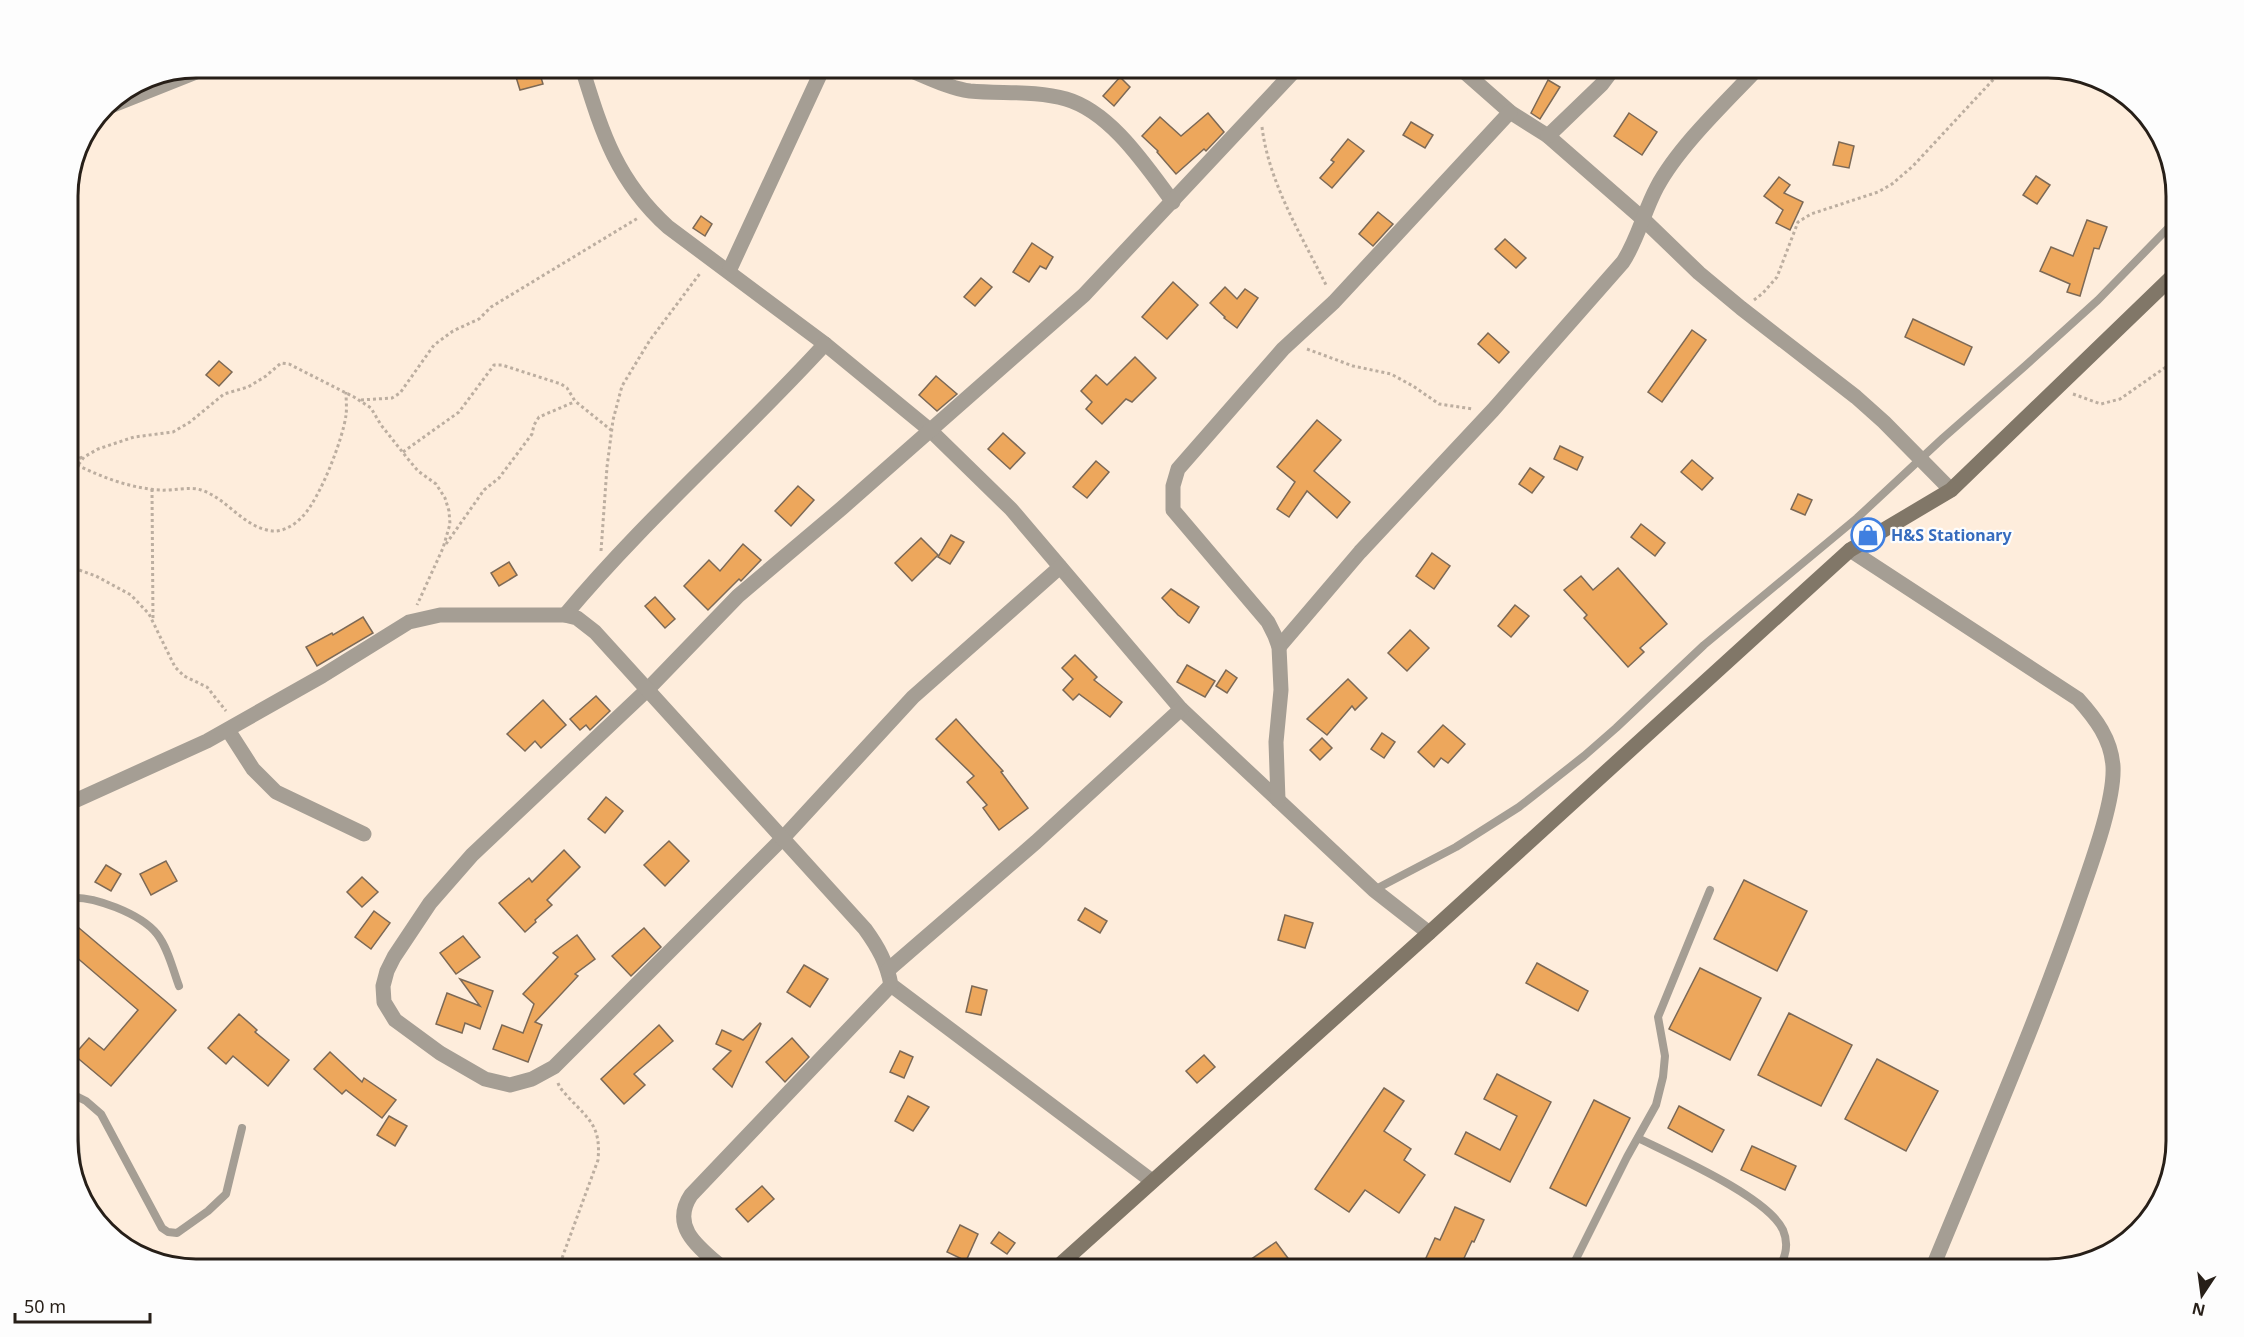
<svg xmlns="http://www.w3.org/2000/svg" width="2244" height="1337" font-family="'Noto Sans',sans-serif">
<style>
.building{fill:#eda75c;stroke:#7c6956;stroke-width:1.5}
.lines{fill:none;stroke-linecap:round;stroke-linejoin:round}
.path{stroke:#bcaea0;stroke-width:3;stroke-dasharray:3 3;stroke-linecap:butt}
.lane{stroke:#a59e94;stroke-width:8}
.street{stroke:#a59e94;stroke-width:15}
.secondary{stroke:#817768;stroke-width:15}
.labels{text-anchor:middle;stroke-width:4.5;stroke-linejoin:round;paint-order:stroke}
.shop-label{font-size:16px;font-weight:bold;fill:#366cbe;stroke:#fdfdfd;text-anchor:start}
.rim{fill:none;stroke:#271f18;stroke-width:3}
</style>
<rect width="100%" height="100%" fill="#feeddc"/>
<g class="building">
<polygon points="539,71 543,84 520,90 516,77"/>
<polygon points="1120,77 1130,87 1114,106 1103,96"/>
<polygon points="1548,80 1560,87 1540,119 1531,113"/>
<polygon points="1208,113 1224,132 1206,151 1204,149 1176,174 1157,152 1158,151 1142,136 1160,117 1181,136"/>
<polygon points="1629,113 1657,132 1642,155 1614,136"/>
<polygon points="1411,122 1433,135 1425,148 1403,135"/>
<polygon points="1348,139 1364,151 1332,188 1320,178 1334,162 1331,160"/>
<polygon points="1839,142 1854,146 1849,168 1833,165"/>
<polygon points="2036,176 2050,185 2037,204 2023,195"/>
<polygon points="1779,177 1790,185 1784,193 1803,202 1790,230 1776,223 1783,210 1764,196"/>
<polygon points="1378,212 1393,224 1373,246 1359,234"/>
<polygon points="701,216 712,224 705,236 693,228"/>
<polygon points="2087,220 2107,227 2099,249 2094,248 2080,296 2067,292 2070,284 2040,271 2051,247 2073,256"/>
<polygon points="1505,239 1526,258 1516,268 1495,249"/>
<polygon points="1032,243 1053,257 1046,269 1040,266 1029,282 1013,272"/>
<polygon points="981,278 992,287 975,306 964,297"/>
<polygon points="1173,282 1198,305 1167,339 1142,317"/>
<polygon points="1225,287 1237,299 1245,289 1258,298 1237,328 1224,318 1225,317 1210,303"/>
<polygon points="1913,319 1972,347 1964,365 1905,337"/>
<polygon points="1692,330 1706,340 1662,402 1648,392"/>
<polygon points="1488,333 1509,352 1499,363 1478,344"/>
<polygon points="1135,357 1156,378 1132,402 1126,399 1102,424 1086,409 1092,402 1081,391 1096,375 1107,385"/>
<polygon points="219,361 232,372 219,386 206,375"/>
<polygon points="936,376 957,394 937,411 919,395"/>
<polygon points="1317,420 1341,440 1314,471 1350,502 1337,518 1307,491 1289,517 1277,509 1295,482 1277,467"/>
<polygon points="1003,433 1025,453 1010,469 988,449"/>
<polygon points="1560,446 1583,457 1577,470 1554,459"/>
<polygon points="1692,460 1713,478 1702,490 1681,472"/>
<polygon points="1096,461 1109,472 1087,498 1073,487"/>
<polygon points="1530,468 1544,477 1532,493 1519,484"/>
<polygon points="798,486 814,500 791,526 775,511"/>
<polygon points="1798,494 1812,500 1805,515 1791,509"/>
<polygon points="1641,524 1665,543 1655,556 1631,537"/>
<polygon points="951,535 964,542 950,564 938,557"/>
<polygon points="921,538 938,555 912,581 895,563"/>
<polygon points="743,544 761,560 741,581 739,579 708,610 684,586 709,560 720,571"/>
<polygon points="1432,553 1450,566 1434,589 1416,576"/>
<polygon points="509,562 517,575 499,586 491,573"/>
<polygon points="1618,568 1667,624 1640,648 1644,652 1628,667 1584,618 1587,615 1564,590 1581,576 1593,590"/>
<polygon points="1171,589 1199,607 1189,623 1178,615 1162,598"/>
<polygon points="655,597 675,619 665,628 645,606"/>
<polygon points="1515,605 1529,616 1511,637 1498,626"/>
<polygon points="363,617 373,633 317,666 306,647 332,633 333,635"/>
<polygon points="1410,630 1429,648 1407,671 1388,653"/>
<polygon points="1075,655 1097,677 1094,680 1122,702 1110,717 1079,694 1073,700 1063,690 1073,679 1062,668"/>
<polygon points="1187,665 1215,681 1205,697 1177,682"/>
<polygon points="1226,670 1237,678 1227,693 1216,686"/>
<polygon points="1348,679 1367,698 1355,710 1352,706 1327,735 1307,719"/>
<polygon points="596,696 610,711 590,730 586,725 580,730 570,719"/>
<polygon points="543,700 566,725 541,748 535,741 525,751 507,734"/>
<polygon points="956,719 1003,771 1001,772 1028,808 999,830 983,808 987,805 967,782 974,776 936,739"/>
<polygon points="1443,725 1465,744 1448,763 1441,758 1434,767 1418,752"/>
<polygon points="1382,733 1395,742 1384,758 1371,749"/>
<polygon points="1322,738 1332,748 1320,760 1310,750"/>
<polygon points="606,797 623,811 605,833 588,819"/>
<polygon points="669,841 689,861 665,886 644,865"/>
<polygon points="564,850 580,867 547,900 552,905 535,920 536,922 525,932 499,903 529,878 532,882"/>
<polygon points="166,861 177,881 151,895 140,874"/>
<polygon points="106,865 121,874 111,891 95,882"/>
<polygon points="362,877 378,892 362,907 347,892"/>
<polygon points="1744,880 1807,911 1777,971 1714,939"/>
<polygon points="1085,908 1107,921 1100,933 1078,920"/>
<polygon points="374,911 390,923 371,949 355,937"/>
<polygon points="1285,915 1313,923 1305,948 1278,940"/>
<polygon points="79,928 176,1010 111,1086 74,1055 89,1038 104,1050 138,1010 68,950 68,941"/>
<polygon points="644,928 661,947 631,976 612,956"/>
<polygon points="577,935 595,959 575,974 578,976 535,1022 542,1025 528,1062 493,1049 502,1025 523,1033 534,1004 523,994 558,957 553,953"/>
<polygon points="463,936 480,957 456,974 440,953"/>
<polygon points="1537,963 1588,991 1578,1011 1526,983"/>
<polygon points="804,965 828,979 810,1007 787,992"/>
<polygon points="1700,968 1761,998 1730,1060 1669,1029"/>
<polygon points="460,979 493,991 480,1029 465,1023 462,1033 436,1024 447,993 480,1006"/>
<polygon points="972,986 987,990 981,1015 966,1012"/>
<polygon points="1789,1013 1852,1045 1821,1106 1758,1075"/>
<polygon points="239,1014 257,1030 255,1032 289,1060 268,1086 233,1056 226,1064 208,1048"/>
<polygon points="760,1023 761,1024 732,1087 713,1069 731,1051 716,1044 722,1030 743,1040"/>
<polygon points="659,1025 673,1041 634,1074 645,1085 624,1104 601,1079"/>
<polygon points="792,1038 809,1057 785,1082 766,1062"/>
<polygon points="900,1051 913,1057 904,1078 890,1072"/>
<polygon points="330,1052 362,1082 364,1078 396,1100 382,1118 346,1090 342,1094 314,1069"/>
<polygon points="1204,1055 1215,1067 1197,1083 1186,1071"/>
<polygon points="1877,1059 1938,1091 1906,1151 1845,1119"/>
<polygon points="1497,1074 1551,1102 1510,1182 1455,1154 1466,1132 1500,1150 1517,1116 1484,1099"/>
<polygon points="1384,1088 1404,1101 1384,1131 1411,1149 1404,1160 1425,1175 1399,1213 1365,1190 1349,1212 1315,1189"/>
<polygon points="908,1096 929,1107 913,1131 895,1121"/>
<polygon points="1594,1100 1630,1118 1586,1206 1550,1188"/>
<polygon points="1679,1106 1724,1130 1712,1152 1668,1128"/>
<polygon points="389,1116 407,1126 395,1146 377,1135"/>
<polygon points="1752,1146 1796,1166 1785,1190 1741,1170"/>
<polygon points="762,1186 774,1199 748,1222 736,1209"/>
<polygon points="1455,1207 1484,1220 1474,1242 1472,1241 1459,1269 1421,1269 1435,1238 1440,1240"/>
<polygon points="960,1225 978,1234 966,1261 947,1252"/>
<polygon points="999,1232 1015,1243 1007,1254 991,1243"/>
<polygon points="1276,1242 1296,1269 1237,1269"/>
</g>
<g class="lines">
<g class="path">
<path d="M1262 127C1269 184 1302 236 1327 287"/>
<polyline points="1754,300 1763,293 1777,277 1798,222 1811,214 1878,192 1892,184 1913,166 2004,68"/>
<polyline points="1307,349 1353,366 1391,374 1413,386 1439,404 1473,409"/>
<polyline points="2073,394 2101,404 2120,399 2176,360"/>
<polyline points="361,400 392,398 400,393 434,345 453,331 479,319 491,307 638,218"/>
<polyline points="403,452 459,412 494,365 502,365 561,384 567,388 575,401 611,430"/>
<polyline points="68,462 83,457"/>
<path d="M77 465C104 478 130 488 160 490 173 491 189 486 201 490 226 498 241 524 267 530 280 534 294 526 303 516 320 498 343 439 346 415 347 408 346 400 346 392"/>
<polyline points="68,479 84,457 98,449 134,437 173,432 190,422 224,394 248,387 266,376 281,363 289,364 354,397 371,408 381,425 408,459 418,471 436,484 445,498 449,511 450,524 443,548 417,605"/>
<polyline points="152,489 153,621"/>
<polyline points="446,544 484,490 499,478 532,434 534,425 539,417 574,402"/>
<polyline points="601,551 607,467 613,420 622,386 650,340 701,272"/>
<polyline points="68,566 96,576 131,595 149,614 175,667 184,676 207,687 226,711"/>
<path d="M558 1083C560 1089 565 1093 569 1098 590 1120 601 1127 598 1160L558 1269"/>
</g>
<g class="lane">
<polyline points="1374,890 1456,847 1519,807 1584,756 1616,728 1704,645 1857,518 1943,438 2025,366 2098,300 2176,220"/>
<path d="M68 898C93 895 141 914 157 934 168 948 173 970 179 986"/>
<polyline points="68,1092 86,1101 101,1114 162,1228 168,1232 177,1233 208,1211 226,1194 242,1128"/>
<polyline points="68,1097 74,1120 80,1191"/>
<path d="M1638 1138C1672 1155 1768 1197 1783 1230 1789 1244 1786 1257 1778 1269"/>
<polyline points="1571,1269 1627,1157 1656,1105 1663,1077 1665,1056 1658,1017 1710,890"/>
</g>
<g class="street">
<path d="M582 68C602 132 616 180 668 227L825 344 931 431 1011 509 1181 709 1374 890 1429 933"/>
<path d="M905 68C925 76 948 88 970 91 1001 94 1035 90 1066 99 1111 112 1146 166 1173 202"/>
<polyline points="1460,68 1510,112 1548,136 1643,219 1699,273 1741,308 1856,397 1884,422 1951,490"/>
<polyline points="103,109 206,68"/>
<polyline points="1548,136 1602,84 1614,68"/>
<polyline points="729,271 823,68"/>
<path d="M1850 550 2078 699C2096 719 2111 739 2113 766 2115 801 2090 867 2078 902 2035 1026 1982 1147 1932 1269"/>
<polyline points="1060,567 913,697 783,838 554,1067 532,1079 510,1085 485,1079 440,1053 395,1020 384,1002 383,986 387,971 394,957 430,903 472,855 648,689 738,596 842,508 1084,295 1297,68"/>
<path d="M565 615C645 519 741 436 825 344"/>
<path d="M1279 647 1360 552 1493 410 1623 262C1638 239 1644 211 1657 187 1679 146 1726 102 1758 68"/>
<polyline points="228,730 253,769 276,792 364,834"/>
<polyline points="1278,800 1276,742 1281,690 1279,647 1275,636 1268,622 1173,510 1173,486 1178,469 1283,349 1334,302 1510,112"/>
<path d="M68 804 207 741 322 676 409 622 440 615H565L577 618 595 632 865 929C878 947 887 963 891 985L1152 1181"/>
<polyline points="888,970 1036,842 1181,709"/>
<path d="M724 1269C701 1249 669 1228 691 1195L891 985"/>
</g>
<polyline class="secondary" points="1055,1269 1429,933 1850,550 1951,490 2176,273"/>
</g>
<defs>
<symbol id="shop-ring" viewBox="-11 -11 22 22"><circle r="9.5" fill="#fdfdfd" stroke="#3f7fe0" stroke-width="1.5"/><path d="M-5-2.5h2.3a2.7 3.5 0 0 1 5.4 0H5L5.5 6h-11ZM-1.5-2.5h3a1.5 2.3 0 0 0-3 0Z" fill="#3f7fe0"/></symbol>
</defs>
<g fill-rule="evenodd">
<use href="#shop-ring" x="1849" y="516" width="38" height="38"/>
</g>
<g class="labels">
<g class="shop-label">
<text x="1891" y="541">H&amp;S Stationary</text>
</g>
</g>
<path d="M0 0H2244V1337H0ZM196 78H2048A118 118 0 0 1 2166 196V1141A118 118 0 0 1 2048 1259H196A118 118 0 0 1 78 1141V196A118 118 0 0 1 196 78Z" fill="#fdfdfd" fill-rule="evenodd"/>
<path class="rim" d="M196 78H2048A118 118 0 0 1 2166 196V1141A118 118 0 0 1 2048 1259H196A118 118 0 0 1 78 1141V196A118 118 0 0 1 196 78Z"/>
<g transform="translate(2202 1295) rotate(193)" stroke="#fdfdfd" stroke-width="4.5" paint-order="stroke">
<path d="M0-4.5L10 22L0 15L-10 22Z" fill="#271f18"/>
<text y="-9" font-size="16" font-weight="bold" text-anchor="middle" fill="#271f18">N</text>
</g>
<path d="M15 1313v9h135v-9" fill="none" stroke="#271f18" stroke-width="3"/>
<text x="24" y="1313" font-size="18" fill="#271f18" stroke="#fdfdfd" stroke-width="4.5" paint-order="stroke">50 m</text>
</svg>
